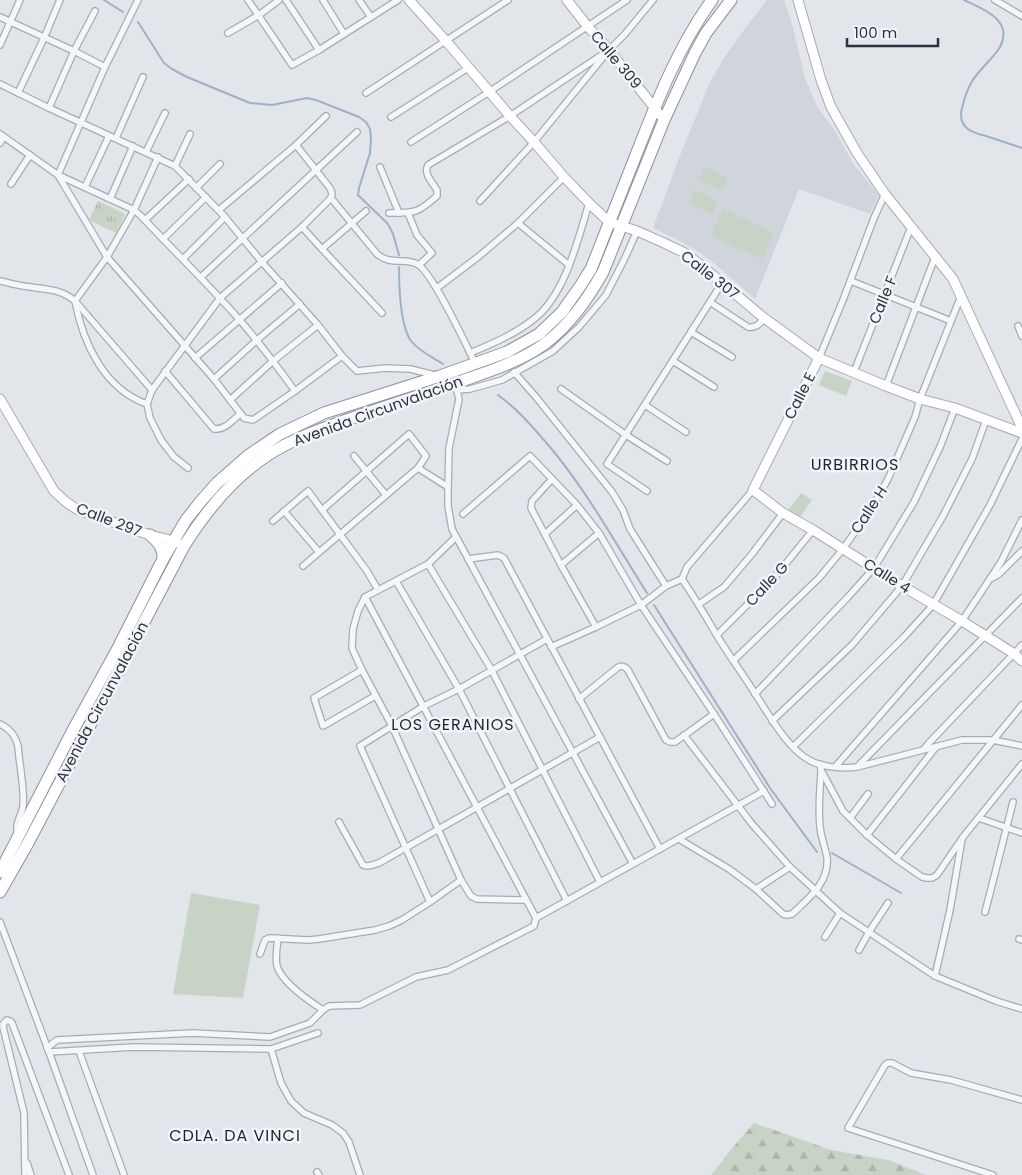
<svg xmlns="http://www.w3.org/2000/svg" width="1022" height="1175" font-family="Poppins,sans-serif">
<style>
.built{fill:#d0d4db}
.grass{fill:#c7d3c4}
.forest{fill:url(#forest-firs)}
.park{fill:url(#park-tufts)}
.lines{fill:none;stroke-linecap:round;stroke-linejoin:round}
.stream{stroke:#9fb1c8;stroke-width:2}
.street-casing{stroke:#a7acb4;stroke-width:8}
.secondary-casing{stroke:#a7acb4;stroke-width:11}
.highway-casing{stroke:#8a92a0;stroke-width:13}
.street{stroke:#f5f6f8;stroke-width:5.5}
.secondary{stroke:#fff;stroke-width:9}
.highway{stroke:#fff;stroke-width:11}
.labels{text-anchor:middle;stroke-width:5;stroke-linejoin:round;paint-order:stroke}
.street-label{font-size:15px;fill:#2b3241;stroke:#f2f4f7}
.neighbourhood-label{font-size:16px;letter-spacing:1px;fill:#1d2332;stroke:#f2f4f7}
</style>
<defs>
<pattern id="forest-firs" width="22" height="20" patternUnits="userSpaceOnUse" patternTransform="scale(1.25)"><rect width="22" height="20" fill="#c7d3c4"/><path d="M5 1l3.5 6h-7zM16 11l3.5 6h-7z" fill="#abb6aa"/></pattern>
<pattern id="park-tufts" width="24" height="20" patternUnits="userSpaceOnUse" patternTransform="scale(1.25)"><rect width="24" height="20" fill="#c7d3c4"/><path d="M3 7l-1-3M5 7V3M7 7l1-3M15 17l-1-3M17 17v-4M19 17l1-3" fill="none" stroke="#abb6aa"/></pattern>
</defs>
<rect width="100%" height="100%" fill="#e2e5ea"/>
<polygon class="built" points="767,0 784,0 792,24 806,81 818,108 837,134 854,165 879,195 870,214 799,189 755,299 715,264 699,252 676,239 653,228 681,153 710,82 724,58 740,35"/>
<g class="grass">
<polygon points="704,167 728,178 722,191 698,180"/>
<polygon points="694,190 718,201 713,214 688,203"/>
<polygon points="723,209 774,233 762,259 711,236"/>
<polygon points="825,371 852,381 846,396 819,385"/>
<polygon points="801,493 812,500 798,520 787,512"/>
<polygon points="191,893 260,905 243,998 173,994"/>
</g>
<polygon class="forest" points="754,1123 831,1150 888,1160 926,1175 711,1175 730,1151"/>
<polygon class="park" points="98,201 125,214 116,233 89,220"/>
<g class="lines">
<g class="stream">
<polyline points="104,0 123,12"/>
<path d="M964 0C983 9 1014 20 1000 47 993 59 978 70 971 83 967 90 964 100 962 108 960 116 961 124 968 129 973 133 979 134 986 136 998 140 1010 144 1022 148"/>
<polyline points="138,22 164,63 172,69 187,77 250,103 272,105 307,98 316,100 359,117 366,122 370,129 371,139 370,153 359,188 358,195 388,224 393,234 399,255"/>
<path d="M399 267C399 286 400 325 411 341 419 351 432 357 443 364"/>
<path d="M498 395C517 409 529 423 544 440 585 487 614 541 647 593"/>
<polyline points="654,605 770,788 817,852"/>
<polyline points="832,853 901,893"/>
</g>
<defs>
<g id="street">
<polyline points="138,0 105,67 58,175 107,257 214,379 244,418 253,420 295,391 342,356"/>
<polyline points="248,0 292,65 319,50 398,0"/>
<polyline points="286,0 319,50"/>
<polyline points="323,0 344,34"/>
<polyline points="359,0 371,17"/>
<polyline points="995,0 1022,16"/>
<polyline points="0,17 74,51 105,67"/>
<polyline points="228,33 259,15 279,0"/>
<polyline points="0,45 20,0"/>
<polyline points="0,84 49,108 175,166 225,217 261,261 318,325 342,356 357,371 386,368 410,369 435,375"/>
<polyline points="18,93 44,38 60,0"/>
<polyline points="366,93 508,0"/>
<polyline points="49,108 74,51 95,11"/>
<polyline points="391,117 468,68"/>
<path d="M0 134 58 175 134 210 141 216C173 250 207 283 238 318 259 342 277 366 295 391"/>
<polyline points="116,138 143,77"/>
<polyline points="411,142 489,92 627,0"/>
<polyline points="0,143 4,137"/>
<path d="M296 145 330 188 332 193 331 198 377 254C391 266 405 257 417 264 432 271 466 345 475 363"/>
<polyline points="146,152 165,113"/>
<polyline points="175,166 190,134"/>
<polyline points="380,167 399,213"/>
<polyline points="564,177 518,223 569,265"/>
<polyline points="11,184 30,155"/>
<polyline points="85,187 109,136"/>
<polyline points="196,188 220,164"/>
<polyline points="110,199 133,146"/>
<polyline points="480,201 534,142 609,50 625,34 653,0"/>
<polyline points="219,210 296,145 326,116"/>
<path d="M389 213C415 213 418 213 437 196V190C433 183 423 174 428 165L510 116 609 50"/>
<polyline points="408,213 417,235 432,253 419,265"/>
<polyline points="145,220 189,179"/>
<polyline points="302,227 322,249 382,313"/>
<polyline points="163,239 206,197"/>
<polyline points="322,249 366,211"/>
<polyline points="183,259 225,217"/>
<polyline points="201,277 357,132"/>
<path d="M0 281C10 283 20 286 31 287 48 290 61 289 75 301 83 343 104 389 147 404"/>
<polyline points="851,281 951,321"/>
<polyline points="437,288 478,257 518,223"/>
<path d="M710 302 748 327C756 328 760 324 764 318"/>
<polyline points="1018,326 1022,336"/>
<polyline points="691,332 732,357"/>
<path d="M470 353C492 344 515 334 534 319 565 295 578 240 589 203"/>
<polyline points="195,358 282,283"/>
<polyline points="819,358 843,300 874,218 885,194"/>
<polyline points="673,361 714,387"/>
<path d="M165 371 214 429C225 430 233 420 240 414"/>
<polyline points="514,372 536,397 612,492 623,510 630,529 666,586"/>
<polyline points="854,372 911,227"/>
<polyline points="214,379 257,340 300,304"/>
<polyline points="453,383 455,383 459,399 449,448 448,487 448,506 452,529 633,864"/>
<polyline points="886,386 935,257"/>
<polyline points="561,389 626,435 667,461"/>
<polyline points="152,390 75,301 107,257 134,210 158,157"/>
<polyline points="457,390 470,389 502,380 553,351 579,327 606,295 624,260 637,231"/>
<polyline points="230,400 273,361 318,325"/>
<polyline points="645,405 686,432"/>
<polyline points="354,456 386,495"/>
<polyline points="188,468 174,457 161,440 150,418 147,404 152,390 220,298 302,227 331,198"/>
<polyline points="552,479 532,501 531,508 561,565 596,627"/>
<polyline points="647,491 607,464 722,283"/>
<polyline points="322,510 409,434 426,456 418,468"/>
<polyline points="284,511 319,552"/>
<polyline points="463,514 530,456 577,505 599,533 641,605 714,714 772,804"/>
<polyline points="273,521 308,491 367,571 378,590"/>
<polyline points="545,534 577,505"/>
<polyline points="456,537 428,564 365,597 536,918 764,791"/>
<polyline points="468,559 498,555 504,558 660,849"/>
<polyline points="428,564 491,669 600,882"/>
<polyline points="561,565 599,533"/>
<polyline points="303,566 418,468 448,487"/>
<polyline points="992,578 999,574 1022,551"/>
<path d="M682 579C694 597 705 615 716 634 728 654 742 673 754 692 768 713 787 748 809 760 821 767 843 769 857 767L962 740H993L1022 746"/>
<polyline points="682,579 687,567 753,490"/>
<polyline points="396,581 459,689 567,901"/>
<polyline points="365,597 358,611 353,629 352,648 362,670 392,726 461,880 471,896 477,899 526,900"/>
<polyline points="699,604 724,587 752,554 783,513"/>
<polyline points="717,635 775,577 813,530"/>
<polyline points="551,647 596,627 641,605 666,586 682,579"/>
<polyline points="734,660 819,578 843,549 873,506 888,479 915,417 920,399 961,296"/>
<polyline points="362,670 314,698 323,726 375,696"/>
<polyline points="755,694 848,597 874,568 914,502 940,447 955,408"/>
<path d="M579 699 617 668C621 665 625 666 628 670L666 740 670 742H675L714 714"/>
<polyline points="772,721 852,645 902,586 943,516 972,459 986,420"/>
<path d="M0 724C10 729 15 735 18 746 19 763 25 790 23 806 22 815 14 824 18 833"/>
<polyline points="684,735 752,824 790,867 840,913 935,976 996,1001 1022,1009"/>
<polyline points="793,747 904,637 933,605 990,505 1022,439"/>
<polyline points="924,749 928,744 1022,645"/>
<polyline points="820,764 821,770 843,811 867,835 896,859 922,877 927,878 932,878 937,875 963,837 1022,764"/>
<polyline points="859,765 1022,598"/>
<polyline points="835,767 962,621 1001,562 1022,520"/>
<polyline points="850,818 868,794"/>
<polyline points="979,818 1022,833"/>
<path d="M339 822 363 865C368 868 374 864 379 863L600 737"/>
<polyline points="867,835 936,747"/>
<path d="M679 839 729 869 756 889 783 914 787 915 792 914C808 899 830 882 827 857 825 847 821 837 820 827 818 809 820 790 821 772"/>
<polyline points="896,859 1022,705"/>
<polyline points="756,889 790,867"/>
<polyline points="430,902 360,746 424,706 459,689 547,639"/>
<polyline points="985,912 990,893 1013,802"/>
<polyline points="0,922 49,1052 93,1175"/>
<polyline points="825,937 840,913"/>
<path d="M278 938C277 947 275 958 277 966 282 983 309 1001 323 1010"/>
<polyline points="1019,939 1022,940"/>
<polyline points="859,950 869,932 888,903"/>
<polyline points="260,954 265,940 269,938 308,940 319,939 375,930 389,926 402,920 430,902 461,880"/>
<polyline points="935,976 950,910 962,839"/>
<polyline points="47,1048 57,1040 193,1033 270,1037 310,1023 323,1010 329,1006 360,1005 416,977 448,970 534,926 536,918"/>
<polyline points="271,1049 281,1083 291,1101 304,1113 332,1125 343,1133 349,1142 360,1175"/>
<polyline points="79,1051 124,1175"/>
<polyline points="49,1052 134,1047 271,1049 318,1033"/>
<polyline points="27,1163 31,1175"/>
<polyline points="317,1172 319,1175"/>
<polyline points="25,1175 24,1113 3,1027 3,1024 7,1020 10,1021 12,1023 69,1175"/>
<polyline points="993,1175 848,1128 885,1065 888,1063 892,1063 911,1073 951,1080 1022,1100"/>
</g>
<g id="secondary">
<polyline points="409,0 446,41 510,116 534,142 564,177 589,203 609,222 637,231 662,242 685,253 703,267 764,318 819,358 886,386 920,399 955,408 1022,433"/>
<polyline points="567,0 588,27 609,50 664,120"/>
<polyline points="798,0 821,80 831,107 857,153 885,194 953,279 1022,428"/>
<polyline points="819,358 753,490 783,513 813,530 902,586 962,621 1013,653 1022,661"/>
<polyline points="0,399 54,491 66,502 78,510 150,535 174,541 178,543"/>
</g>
<g id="highway">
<path d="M150 535C158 541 164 549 163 559"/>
<path d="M0 872 72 732 117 650 163 559 186 520 201 501 217 483 249 455 280 434 324 413 440 376 507 352 539 334 562 312 581 285 591 269C606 231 621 193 636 155 657 101 678 47 712 0"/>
<path d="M0 892 28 843 184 546C209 506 242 467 285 445 312 431 341 422 370 412 402 401 435 391 467 379 493 370 520 361 543 345 569 326 587 300 603 272L664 120 695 53 706 33 731 0"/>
</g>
</defs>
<use href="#street" class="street-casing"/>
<use href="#secondary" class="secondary-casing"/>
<use href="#highway" class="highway-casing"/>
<use href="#street" class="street"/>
<use href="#secondary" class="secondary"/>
<use href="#highway" class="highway"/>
</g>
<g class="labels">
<g class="street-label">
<text transform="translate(616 60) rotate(50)" y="5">Calle 309</text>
<text transform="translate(710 275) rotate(38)" y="5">Calle 307</text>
<text transform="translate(883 300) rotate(-68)" y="5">Calle F</text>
<text transform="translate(800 396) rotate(-63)" y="5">Calle E</text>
<text transform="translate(378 411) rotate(-20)" y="5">Avenida Circunvalación</text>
<text transform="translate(869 510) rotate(-57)" y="5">Calle H</text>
<text transform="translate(109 520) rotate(21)" y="5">Calle 297</text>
<text transform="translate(887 576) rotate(32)" y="5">Calle 4</text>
<text transform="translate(767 584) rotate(-47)" y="5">Calle G</text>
<text transform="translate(102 702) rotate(-62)" y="5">Avenida Circunvalación</text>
</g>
<g class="neighbourhood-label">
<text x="855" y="470">URBIRRIOS</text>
<text x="453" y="730">LOS GERANIOS</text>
<text x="235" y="1141">CDLA. DA VINCI</text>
</g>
</g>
<path d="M847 38v8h91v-8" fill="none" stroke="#2b3241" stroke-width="2.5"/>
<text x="854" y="38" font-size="15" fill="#2b3241" stroke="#f2f4f7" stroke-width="4" paint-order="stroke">100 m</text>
</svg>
